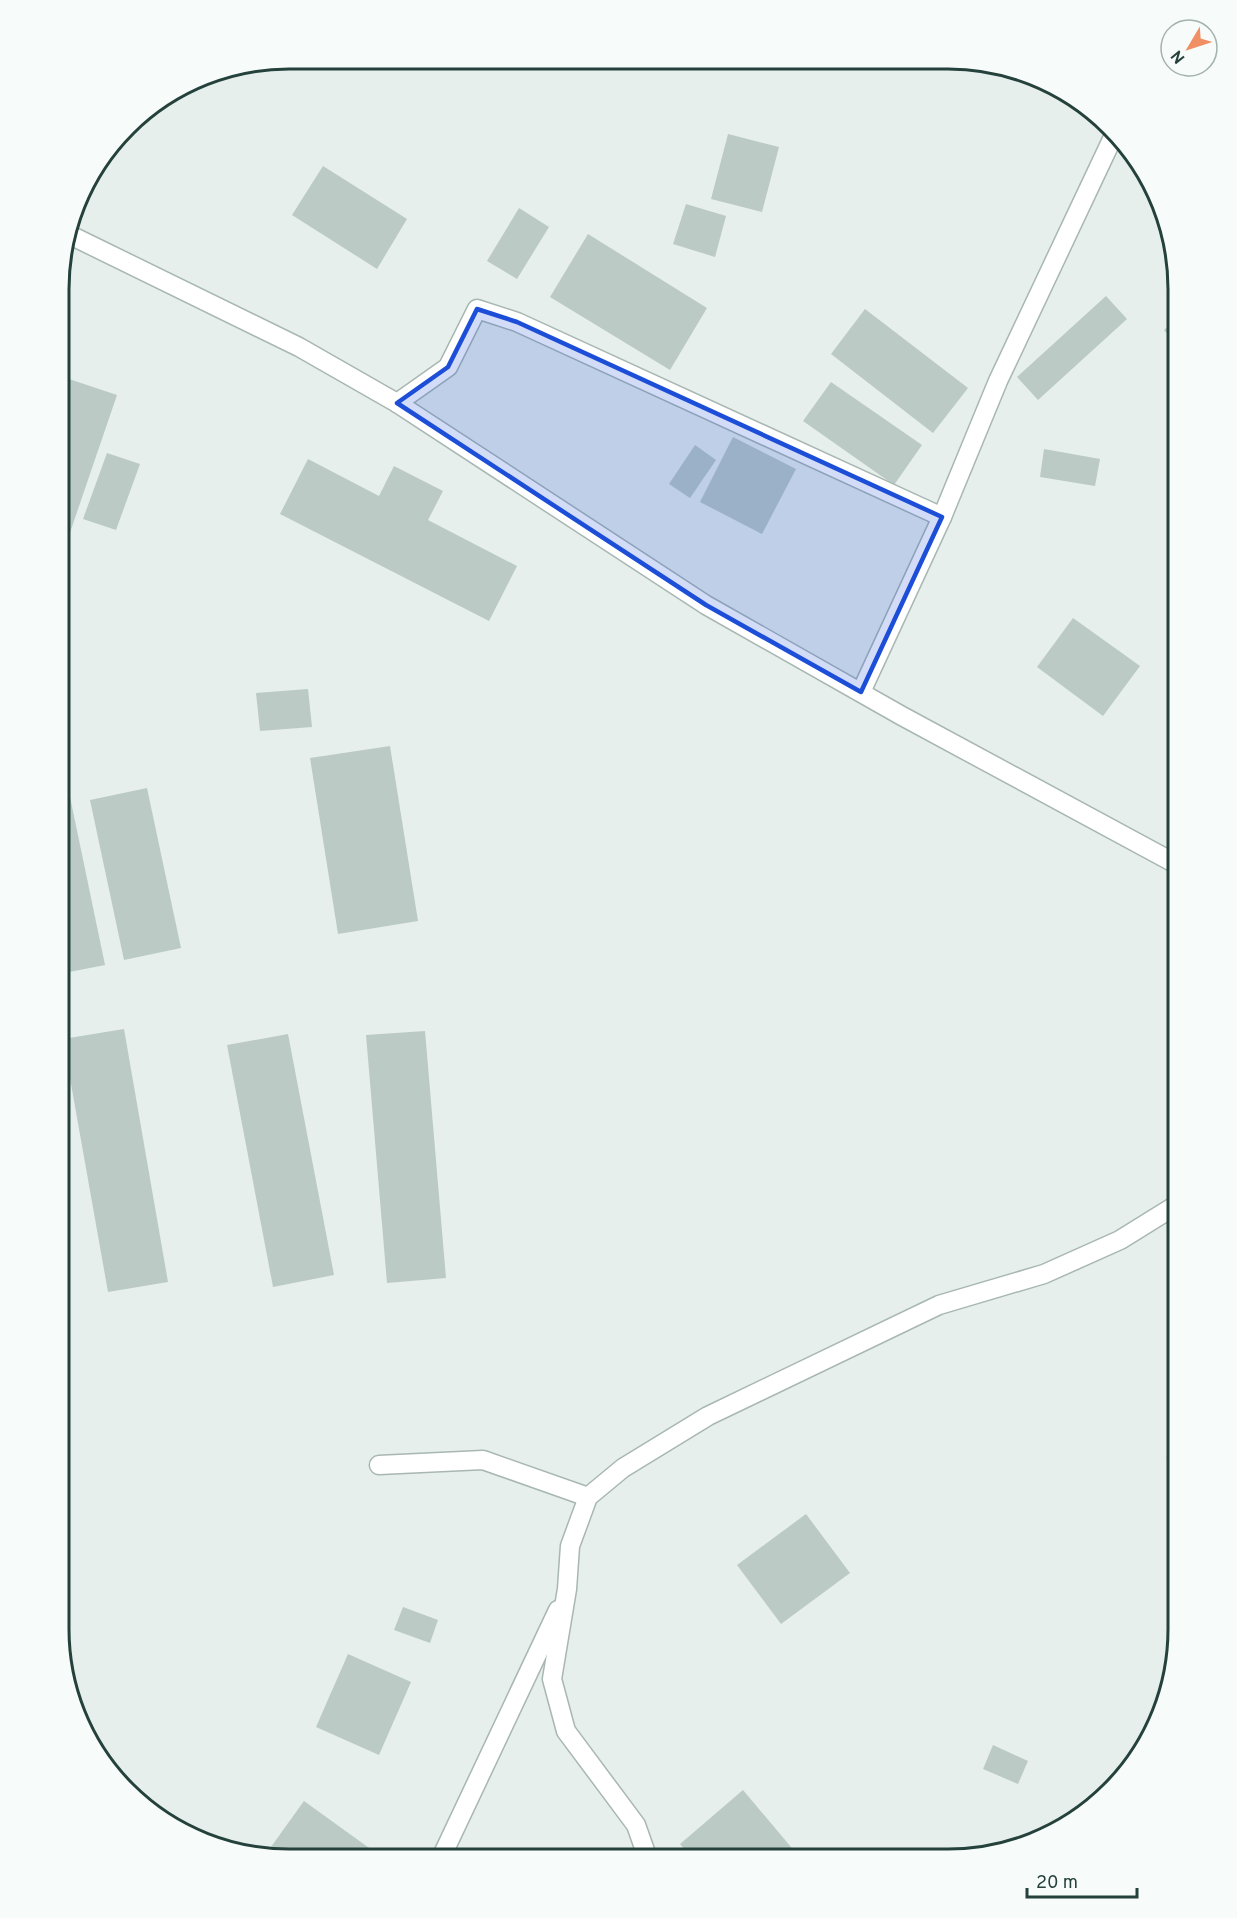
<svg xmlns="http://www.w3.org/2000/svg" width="1237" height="1918" font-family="Overpass,sans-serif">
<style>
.building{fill:#bbcac5}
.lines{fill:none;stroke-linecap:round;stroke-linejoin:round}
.minor-casing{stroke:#a8b7b3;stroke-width:21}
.minor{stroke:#fff;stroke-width:18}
.marked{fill:#1d4ed8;fill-opacity:0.2;stroke:#1d4ed8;stroke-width:4.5;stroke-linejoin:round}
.rim{fill:none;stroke:#25413b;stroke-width:3}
</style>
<rect width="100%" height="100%" fill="#e6efeb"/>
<g class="building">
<polygon points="728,134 779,147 762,212 711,199"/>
<polygon points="323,166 407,219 377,269 292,215"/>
<polygon points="686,204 726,216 715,257 673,244"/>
<polygon points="519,208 549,227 517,279 487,261"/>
<polygon points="588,234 707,308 670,370 550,297"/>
<polygon points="1106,296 1127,319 1038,400 1017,377"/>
<polygon points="865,309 968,388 933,433 831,354"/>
<polygon points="1178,317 1178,347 1164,330"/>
<polygon points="60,376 117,395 62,556 60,555"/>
<polygon points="831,382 922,445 894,485 803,421"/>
<polygon points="733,437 796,469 762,534 700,502"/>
<polygon points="695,445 716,460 690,498 669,484"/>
<polygon points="1044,449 1100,459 1095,486 1040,477"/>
<polygon points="107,453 140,464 116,530 83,519"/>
<polygon points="308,459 379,496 394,466 443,491 428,520 517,566 489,621 280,514"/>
<polygon points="1073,618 1140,666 1103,716 1037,667"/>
<polygon points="308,689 312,727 260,731 256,693"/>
<polygon points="390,746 418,921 338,934 310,758"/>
<polygon points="64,768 105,965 59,974 60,769"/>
<polygon points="147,788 181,948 124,960 90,800"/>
<polygon points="124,1029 168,1282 108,1292 63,1039"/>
<polygon points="425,1031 446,1278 387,1283 366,1035"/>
<polygon points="288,1034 334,1275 273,1287 227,1045"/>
<polygon points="1178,1451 1178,1483 1166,1457"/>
<polygon points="806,1514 850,1573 781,1624 737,1565"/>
<polygon points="403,1607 438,1620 430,1643 394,1630"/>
<polygon points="348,1654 411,1682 379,1755 316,1727"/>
<polygon points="993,1745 1028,1761 1018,1784 983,1769"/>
<polygon points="743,1790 801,1859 693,1859 680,1844"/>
<polygon points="304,1801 383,1858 263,1858"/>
</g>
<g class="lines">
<defs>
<g id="minor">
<polyline points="68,234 299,347 397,403 706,605 902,716 1178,865"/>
<polyline points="397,403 448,367 477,309 517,322 942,517"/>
<polyline points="861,692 942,517 998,381 1115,133"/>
<polyline points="379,1465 483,1460 588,1497"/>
<polyline points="441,1858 558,1610"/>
<polyline points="648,1859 636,1825 566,1731 552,1679 567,1589 570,1546 588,1497 623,1468 708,1416 939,1305 1044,1274 1120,1240 1178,1204"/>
</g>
</defs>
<use href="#minor" class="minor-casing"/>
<use href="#minor" class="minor"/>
</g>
<path class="marked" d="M477 309 517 322 942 517 861 692 706 605 397 403 448 367Z"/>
<path d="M0 0H1237V1918H0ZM289 69H948A220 220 0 0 1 1168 289V1629A220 220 0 0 1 948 1849H289A220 220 0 0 1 69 1629V289A220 220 0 0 1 289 69Z" fill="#f7fbf9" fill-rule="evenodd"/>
<path class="rim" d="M289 69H948A220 220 0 0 1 1168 289V1629A220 220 0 0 1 948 1849H289A220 220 0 0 1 69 1629V289A220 220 0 0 1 289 69Z"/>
<g transform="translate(1189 48) rotate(231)"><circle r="28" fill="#f7fbf9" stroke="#a3b1ad" stroke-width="1.5"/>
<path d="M0-4.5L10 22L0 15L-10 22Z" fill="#f08f63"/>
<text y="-9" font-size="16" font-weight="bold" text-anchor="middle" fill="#25413b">N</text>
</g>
<path d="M1027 1888v9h110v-9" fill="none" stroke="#25413b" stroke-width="3"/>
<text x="1036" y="1888" font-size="18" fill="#25413b" stroke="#f7fbf9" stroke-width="4.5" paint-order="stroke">20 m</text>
</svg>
